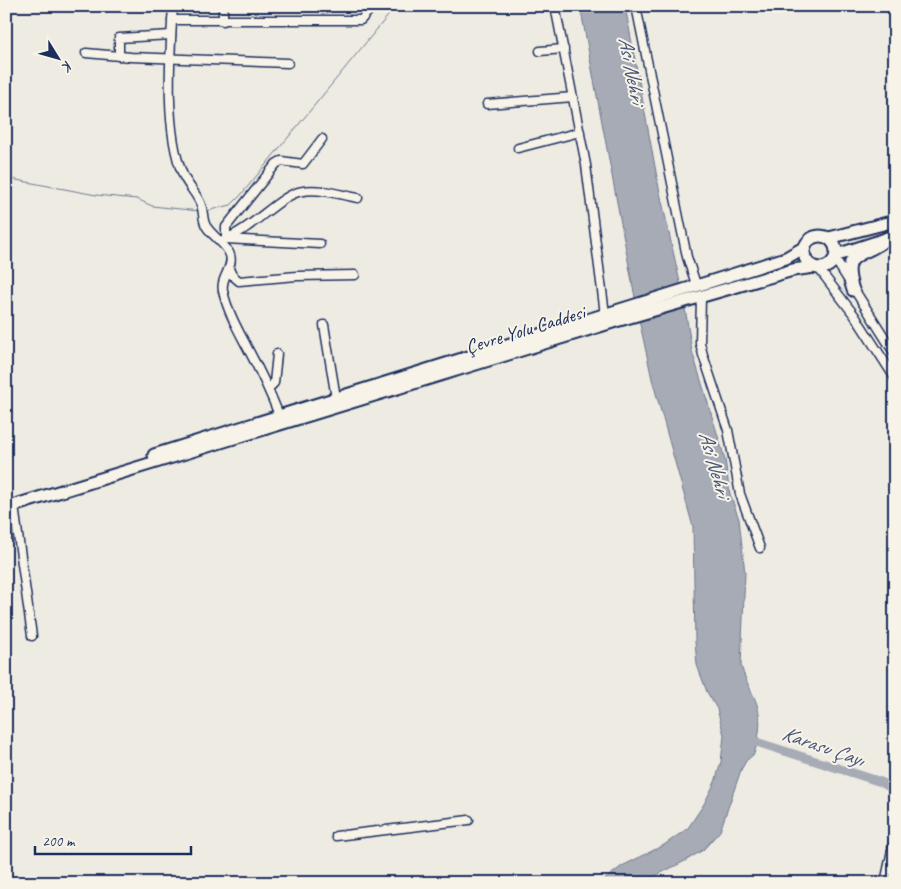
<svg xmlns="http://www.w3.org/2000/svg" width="901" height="889" font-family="Caveat,sans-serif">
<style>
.water{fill:#a6abb5;stroke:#6e7992}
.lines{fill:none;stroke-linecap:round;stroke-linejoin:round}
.stream{stroke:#6e7992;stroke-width:1}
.river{stroke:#a6abb5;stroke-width:9}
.minor-casing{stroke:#1b2f5e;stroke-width:11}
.highway-casing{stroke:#1b2f5e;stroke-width:15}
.minor{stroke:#f7f3e8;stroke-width:8}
.highway{stroke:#f7f3e8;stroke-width:11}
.labels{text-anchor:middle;stroke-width:4;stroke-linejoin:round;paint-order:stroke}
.street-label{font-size:20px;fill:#1b2f5e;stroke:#f7f3e8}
.water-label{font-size:21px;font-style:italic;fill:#455478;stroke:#f7f3e8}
</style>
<rect width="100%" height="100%" fill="#eeebe2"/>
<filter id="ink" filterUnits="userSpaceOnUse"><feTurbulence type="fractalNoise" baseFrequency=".02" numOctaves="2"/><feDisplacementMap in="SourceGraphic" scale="10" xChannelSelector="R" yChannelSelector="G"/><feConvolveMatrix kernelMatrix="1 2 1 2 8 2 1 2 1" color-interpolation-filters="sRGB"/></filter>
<g filter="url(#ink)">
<path class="water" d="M580 6H625L659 188 683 296 692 351 725 459 730 494 739 519 745 573 741 665C744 677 749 686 754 697 763 716 760 735 754 754L746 761 741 770 720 831 703 850 685 861 641 883H600L622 866 664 845 688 828 704 804 715 782 721 762 724 735 717 709 707 692 697 665 695 642 693 527 652 379 640 324Z"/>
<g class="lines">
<g class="stream">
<polyline points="6,178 96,195 137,199 152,206 199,211"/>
<polyline points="206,211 231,205 240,196 396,6"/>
</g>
<polyline class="river" points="747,739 881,782 895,790"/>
<defs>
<g id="minor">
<path d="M173 6C170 54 164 132 183 175 188 186 197 194 201 205 204 212 202 219 206 226 212 236 227 245 230 255 234 268 220 277 223 291 227 310 238 330 247 347 259 369 270 392 279 415"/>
<polyline points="555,6 586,165 605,314"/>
<polyline points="636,6 687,257 696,284"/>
<polyline points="172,20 361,20 373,6"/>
<polyline points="223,21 223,6"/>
<polyline points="540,51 564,49"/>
<polyline points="86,53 131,57 288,63"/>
<polyline points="119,56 119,38 171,35"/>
<polyline points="487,104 573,97"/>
<polyline points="518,148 580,132"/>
<path d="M227 238C254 228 280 194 303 191 320 188 341 195 358 198"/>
<polyline points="320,244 226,239 226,227 276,164 281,161 303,164 322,139"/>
<polyline points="835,259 895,354"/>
<polyline points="229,269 232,275 239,281 297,276 355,275"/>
<polyline points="819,269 855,316 895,378"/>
<polyline points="701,297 700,343 703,355 728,430 740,494 760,548"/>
<polyline points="324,325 336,398"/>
<polyline points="269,388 274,383 277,354"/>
<polyline points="14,506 32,636"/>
<polyline points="336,836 469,820"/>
<polyline points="885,883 895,836"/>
</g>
<g id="highway">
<circle cx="820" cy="252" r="16"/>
<polyline points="829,238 895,221"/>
<polyline points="837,255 895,236"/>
<path d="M853 290C839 247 866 259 887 238"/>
<polyline points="154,455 786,258 805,247"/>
<polyline points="6,508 616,321 793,270 814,267"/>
</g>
</defs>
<use href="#minor" class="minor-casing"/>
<use href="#highway" class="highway-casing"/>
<use href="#minor" class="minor"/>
<use href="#highway" class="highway"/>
</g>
</g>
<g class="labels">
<g class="street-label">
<text transform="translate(525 329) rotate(-17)" y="7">Çevre Yolu Caddesi</text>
</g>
<g class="water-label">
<text transform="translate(632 70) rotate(79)" y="7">Asi Nehri</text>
<text transform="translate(715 464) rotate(74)" y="7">Asi Nehri</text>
<text transform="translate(823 746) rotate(19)" y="7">Karasu Çayı</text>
</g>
</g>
<rect width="901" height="889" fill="none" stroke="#f7f3e8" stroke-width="25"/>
<rect x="12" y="12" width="876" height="864" fill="none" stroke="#1b2f5e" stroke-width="2" filter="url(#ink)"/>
<g transform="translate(58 58) rotate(127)" stroke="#f7f3e8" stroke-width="4" paint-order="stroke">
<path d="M0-4L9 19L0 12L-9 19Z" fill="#1b2f5e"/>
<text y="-8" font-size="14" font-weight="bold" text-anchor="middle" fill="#1b2f5e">K</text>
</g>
<path d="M35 846v8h156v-8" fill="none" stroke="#1b2f5e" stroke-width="2.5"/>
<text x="42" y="846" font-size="15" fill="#1b2f5e" stroke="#f7f3e8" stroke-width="4" paint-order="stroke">200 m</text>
</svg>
